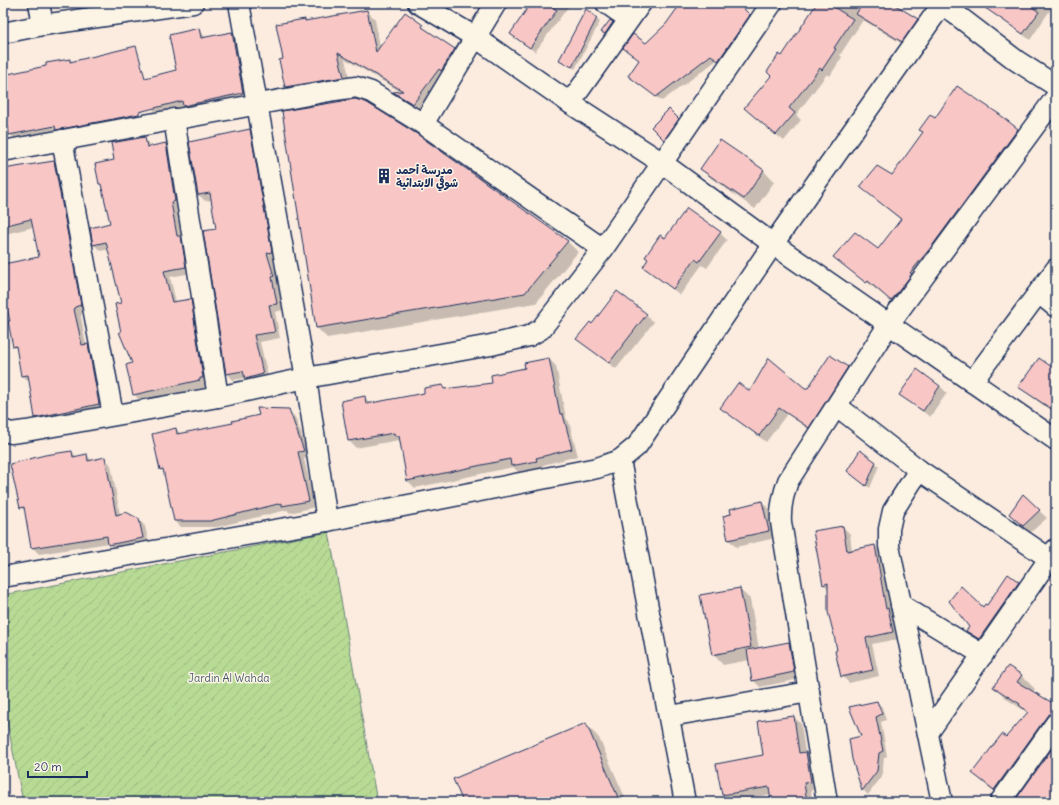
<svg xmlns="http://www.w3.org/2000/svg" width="1059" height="805" font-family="Delius,'Playpen Sans Arabic',sans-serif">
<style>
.garden{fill:url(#garden-furrows);stroke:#698479}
.shadow{fill:#0003}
.building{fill:#f8c7c5;stroke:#1b2f5e}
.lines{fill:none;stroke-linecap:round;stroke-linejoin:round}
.street-casing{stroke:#1b2f5e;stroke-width:23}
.street{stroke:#fcf5e5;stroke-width:20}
.labels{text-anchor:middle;stroke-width:3;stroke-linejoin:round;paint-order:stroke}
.poi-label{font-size:11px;font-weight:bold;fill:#1b2f5e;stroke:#fcf5e5;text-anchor:start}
.park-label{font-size:11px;fill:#425a6c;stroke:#fcf5e5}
</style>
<defs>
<pattern id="garden-furrows" width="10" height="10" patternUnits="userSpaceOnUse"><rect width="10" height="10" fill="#b7da94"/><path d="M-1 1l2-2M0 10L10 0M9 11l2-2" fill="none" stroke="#9dbb82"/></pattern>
</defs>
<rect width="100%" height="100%" fill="#fbecdf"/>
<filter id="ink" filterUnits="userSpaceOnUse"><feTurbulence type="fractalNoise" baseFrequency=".025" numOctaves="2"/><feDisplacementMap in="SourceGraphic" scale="8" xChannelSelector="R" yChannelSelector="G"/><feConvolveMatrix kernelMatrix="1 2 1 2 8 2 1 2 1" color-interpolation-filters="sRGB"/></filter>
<g filter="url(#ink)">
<polygon class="garden" points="329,532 377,802 23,802 3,701 3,595"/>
<g class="shadow">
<polygon points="76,3 109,3 111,11 84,15 77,8"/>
<polygon points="531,3 571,3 535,52 511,34"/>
<polygon points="682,3 737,3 755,21 724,65 717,60 662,101 634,81 640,61 624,48 646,44 666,24"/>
<polygon points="818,3 895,3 894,5 917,20 924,26 909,48 863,20 840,55 842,57 830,76 827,74 796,115 801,120 784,141 752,115 782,57"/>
<polygon points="993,3 1055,3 1030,40 989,9"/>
<polygon points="586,10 600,22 575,69 560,60"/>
<polygon points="367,11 375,19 380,47 405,13 462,57 421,112 402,100 395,93 401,92 345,59 351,85 294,95 286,87 281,61 284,60 304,20 307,22"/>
<polygon points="610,21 616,26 608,37 602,31"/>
<polygon points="199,29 206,38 232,33 239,40 250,100 159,115 152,108 178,71"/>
<polygon points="70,60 72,63 121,60 135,123 17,141 11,135 3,138 3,76"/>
<polygon points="958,87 1024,137 899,307 834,257 878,251 901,220 861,187 892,177 924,133 921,130 936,120"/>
<polygon points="669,111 685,126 671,146 652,127"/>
<polygon points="283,112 567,241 578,252 536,303 327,338 317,328"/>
<polygon points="249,130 256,136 278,259 273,260 280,283 278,284 283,310 275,312 280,338 260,342 269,381 252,385 246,378 233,380 227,373 218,230 212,200 205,201 199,195"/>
<polygon points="144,138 151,147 166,144 172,151 181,208 177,209 183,239 187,243 192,273 170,277 176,302 191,300 197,307 209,384 206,384 206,387 140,401 134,394 133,364 123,332 123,303 109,249 101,251 94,245 91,229 111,224 103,187 100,184 116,161"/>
<polygon points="720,141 764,171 774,182 755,209 712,179 701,169"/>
<polygon points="54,162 61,169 87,312 82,313 81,317 86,345 95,352 106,411 43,424 36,417 30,382 22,376 17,349 14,346 10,304 3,270 3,265 40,258 34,227 5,234 3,232 3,170"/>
<polygon points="720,233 727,240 707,268 702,265 680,295 644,266 665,240"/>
<polygon points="617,293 654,322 616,369 578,339 592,325"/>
<polygon points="549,359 556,366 566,418 569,422 578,456 543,465 543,468 519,473 513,467 415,488 408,481 399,440 356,448 349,441 342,401 364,397 372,404 426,394 443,386 447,390 493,384"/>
<polygon points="847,368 854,375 816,434 787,414 766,442 721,408 750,392 805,390"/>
<polygon points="1056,372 1056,413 1045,405 1044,406 1019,387"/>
<polygon points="940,386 947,393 930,417 901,395"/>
<polygon points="288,410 295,417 310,457 304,459 315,507 290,513 287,510 217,527 181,527 174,520 165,473 161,469 176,429 181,434 234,424"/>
<polygon points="860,451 879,466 870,488 851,474"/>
<polygon points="72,452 77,457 87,455 92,461 105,458 111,465 120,515 139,520 145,526 149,544 116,551 109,543 39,554 32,547 26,512 21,507"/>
<polygon points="1023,496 1047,518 1030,533 1017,521"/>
<polygon points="762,502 769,509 775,538 736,547 729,540 724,517"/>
<polygon points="1056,521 1056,535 1051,530"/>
<polygon points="843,527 850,534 852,551 875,546 881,552 892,613 895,616 899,639 872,644 879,676 849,683 842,676 829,590 824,584"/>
<polygon points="1018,583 1025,590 986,645 974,637 967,631 983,608"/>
<polygon points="739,589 750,599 759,649 789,643 796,650 800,679 760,687 753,680 750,660 723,665 713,654"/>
<polygon points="1008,668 1022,676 1035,689 1032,692 1056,706 1056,735 1008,802 987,786 974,773 1028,713 1008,700 995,687"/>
<polygon points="877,702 882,707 886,720 881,722 887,756 884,758 882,776 868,795 863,790 853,758"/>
<polygon points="794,717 801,724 805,752 812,760 817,789 811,790 812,802 772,802 771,794 730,802 723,795 764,756"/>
<polygon points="586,724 599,738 627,802 464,802"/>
</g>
<g class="building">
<polygon points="531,3 546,3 557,10 530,48 510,34"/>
<polygon points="681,3 738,3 750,15 718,61 711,55 656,97 628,76 639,60 623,48 633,34 646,43 666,24"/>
<polygon points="817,3 827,3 853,19 834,48 836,49 822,70 820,68 789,108 795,113 776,135 744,108 771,76 767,72 779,54 782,56"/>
<polygon points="863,3 892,3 918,19 902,42 856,14"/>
<polygon points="978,3 1027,3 1039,12 1023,34"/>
<polygon points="586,9 597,18 572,67 559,60"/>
<polygon points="367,10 376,52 405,12 423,25 422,27 455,49 441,71 439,69 413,104 393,92 403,91 338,53 344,77 285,87 279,60 283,59 276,24 305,19 305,21"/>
<polygon points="610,20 613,22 605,34 601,32"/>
<polygon points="199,28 201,38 232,32 243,93 183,106 182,101 139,112 139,114 56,130 55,126 9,135 8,127 3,129 3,75 46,66 46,63 70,59 70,62 136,46 145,78 176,70 169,35"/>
<polygon points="957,86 999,114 1018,129 932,246 910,273 912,274 891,301 868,281 866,283 833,257 855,232 878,249 901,219 860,187 877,166 892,175 923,132 919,130 930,115 935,118"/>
<polygon points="355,99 366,102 417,134 568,241 525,293 316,328 282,111"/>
<polygon points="669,109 679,119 664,140 651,127"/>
<polygon points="250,129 272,252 267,253 274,276 272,277 277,304 269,305 275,332 254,335 263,374 245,379 243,371 226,374 203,231 216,229 210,193 198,195 189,142"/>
<polygon points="145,137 147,147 166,143 175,201 171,202 177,236 181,236 186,267 164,271 172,302 191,299 203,378 200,378 200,380 133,395 126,365 132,363 119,332 121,332 115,304 121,303 106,242 93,245 90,228 110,223 101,184 99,184 95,164 114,160 111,143"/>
<polygon points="720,140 764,170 744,199 700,169"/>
<polygon points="54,161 81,305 75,307 74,309 82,345 88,344 99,404 35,418 28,375 21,376 16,346 13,347 8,321 10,321 6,304 8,304 3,275 3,264 39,257 31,219 3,226 3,169"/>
<polygon points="687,208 721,232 699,262 695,259 673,289 643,267 648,259 645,257 660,235 665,238"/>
<polygon points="617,291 647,314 609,363 576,339 590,322 592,324"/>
<polygon points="830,355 848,367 809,428 779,408 759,436 720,408 738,383 750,391 769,358 805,388 808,388"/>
<polygon points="549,358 560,414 563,414 572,449 536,458 537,461 511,466 510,459 407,481 399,436 395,436 394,433 348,441 341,401 365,396 366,404 424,393 424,388 443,385 444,389 492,383 491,375 525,368 524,363"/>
<polygon points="1039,358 1056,370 1056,412 1018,387"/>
<polygon points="917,369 940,386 923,411 899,395"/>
<polygon points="257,408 289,409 304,451 298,452 309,501 282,506 282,503 210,521 174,521 163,469 160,470 152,434 176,428 177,434 233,423 232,421 259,415"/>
<polygon points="860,450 876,462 866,486 847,471"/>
<polygon points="72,451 73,457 87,454 88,461 105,457 116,515 126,512 139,519 143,538 108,545 107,536 31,548 24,507 20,508 10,464 45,455"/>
<polygon points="1023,494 1040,510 1023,526 1009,514"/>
<polygon points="762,501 769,531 728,540 723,516 731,514 730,509"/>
<polygon points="843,526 847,551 875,545 886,609 888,608 893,632 866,638 873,670 841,677 835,651 837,650 834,635 828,612 828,583 823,585 813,531"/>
<polygon points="1008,574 1019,582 979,639 966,631 969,627 949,601 961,586 983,607 985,604 987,605"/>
<polygon points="740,588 751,647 712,655 700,595"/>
<polygon points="789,642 794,672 752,681 747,650"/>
<polygon points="1008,666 1022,675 1017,682 1056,705 1056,712 1047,716 994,790 972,773 1002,734 1006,737 1028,712 1019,705 1020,704 993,687"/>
<polygon points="877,701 882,714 876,717 883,751 879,753 877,771 862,791 852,759 849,739 861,736 849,707"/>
<polygon points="794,716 799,753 806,752 811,782 804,783 807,802 771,802 769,787 722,795 716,764 763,755 758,721"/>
<polygon points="586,723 620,802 463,802 453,779"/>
<polygon points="1056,743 1056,802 1014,802"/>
</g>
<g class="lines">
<defs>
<g id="street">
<polyline points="39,3 43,25"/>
<polyline points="239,3 306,378 327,521"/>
<polyline points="418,3 475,37 570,103 661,162 773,244 1056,440"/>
<polyline points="606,3 629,19"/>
<polyline points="941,3 1017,61 1056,86"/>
<polyline points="3,33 43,25 193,3"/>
<polyline points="570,103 641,3"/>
<polyline points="174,119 218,397"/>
<polyline points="423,124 496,3"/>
<polyline points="62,140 113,415"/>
<polyline points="3,151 335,90 356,87 371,92 423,124 603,249"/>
<polyline points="1039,293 1056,307"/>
<polyline points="972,382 1056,269"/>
<polyline points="837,406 919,470 1056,563"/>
<polyline points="3,430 11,433 26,431 218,397 306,378 491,345 529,336 541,329 603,249 772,3"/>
<polyline points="919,470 893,511 889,529 889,546 942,802"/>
<polyline points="3,577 327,521 597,468 620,460"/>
<polyline points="901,605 983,655"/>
<polyline points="670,716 809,692"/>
<polyline points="928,733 1056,549"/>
<polyline points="685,802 620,460 637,446 773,244 943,3"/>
<path d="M827 802 781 522C780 507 783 495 788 481L889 324 1056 97"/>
<polyline points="1000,802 1056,723"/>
</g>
</defs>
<use href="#street" class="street-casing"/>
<use href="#street" class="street"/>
</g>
</g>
<defs>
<symbol id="building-bare" viewBox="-9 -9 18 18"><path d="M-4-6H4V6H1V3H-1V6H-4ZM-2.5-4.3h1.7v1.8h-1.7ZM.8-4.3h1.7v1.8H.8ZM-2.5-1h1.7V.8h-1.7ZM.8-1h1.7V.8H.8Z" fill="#1b2f5e" stroke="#fcf5e5" stroke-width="2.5" paint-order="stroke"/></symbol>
</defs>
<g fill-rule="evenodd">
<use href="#building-bare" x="373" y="165" width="22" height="22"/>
</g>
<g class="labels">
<g class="poi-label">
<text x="396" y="174">مدرسة أحمد<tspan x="396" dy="13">شوقي الابتدائية</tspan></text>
</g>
<g class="park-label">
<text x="229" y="682">Jardin Al Wahda</text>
</g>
</g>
<rect width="1059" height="805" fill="none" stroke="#fcf5e5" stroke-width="16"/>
<rect x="8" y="8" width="1043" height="789" fill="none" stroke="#1b2f5e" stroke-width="1.5" filter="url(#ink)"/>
<path d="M28 771v6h59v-6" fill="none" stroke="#1b2f5e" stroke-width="2"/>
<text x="34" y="771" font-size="12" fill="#1b2f5e" stroke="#fcf5e5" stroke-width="3" paint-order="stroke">20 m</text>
</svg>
